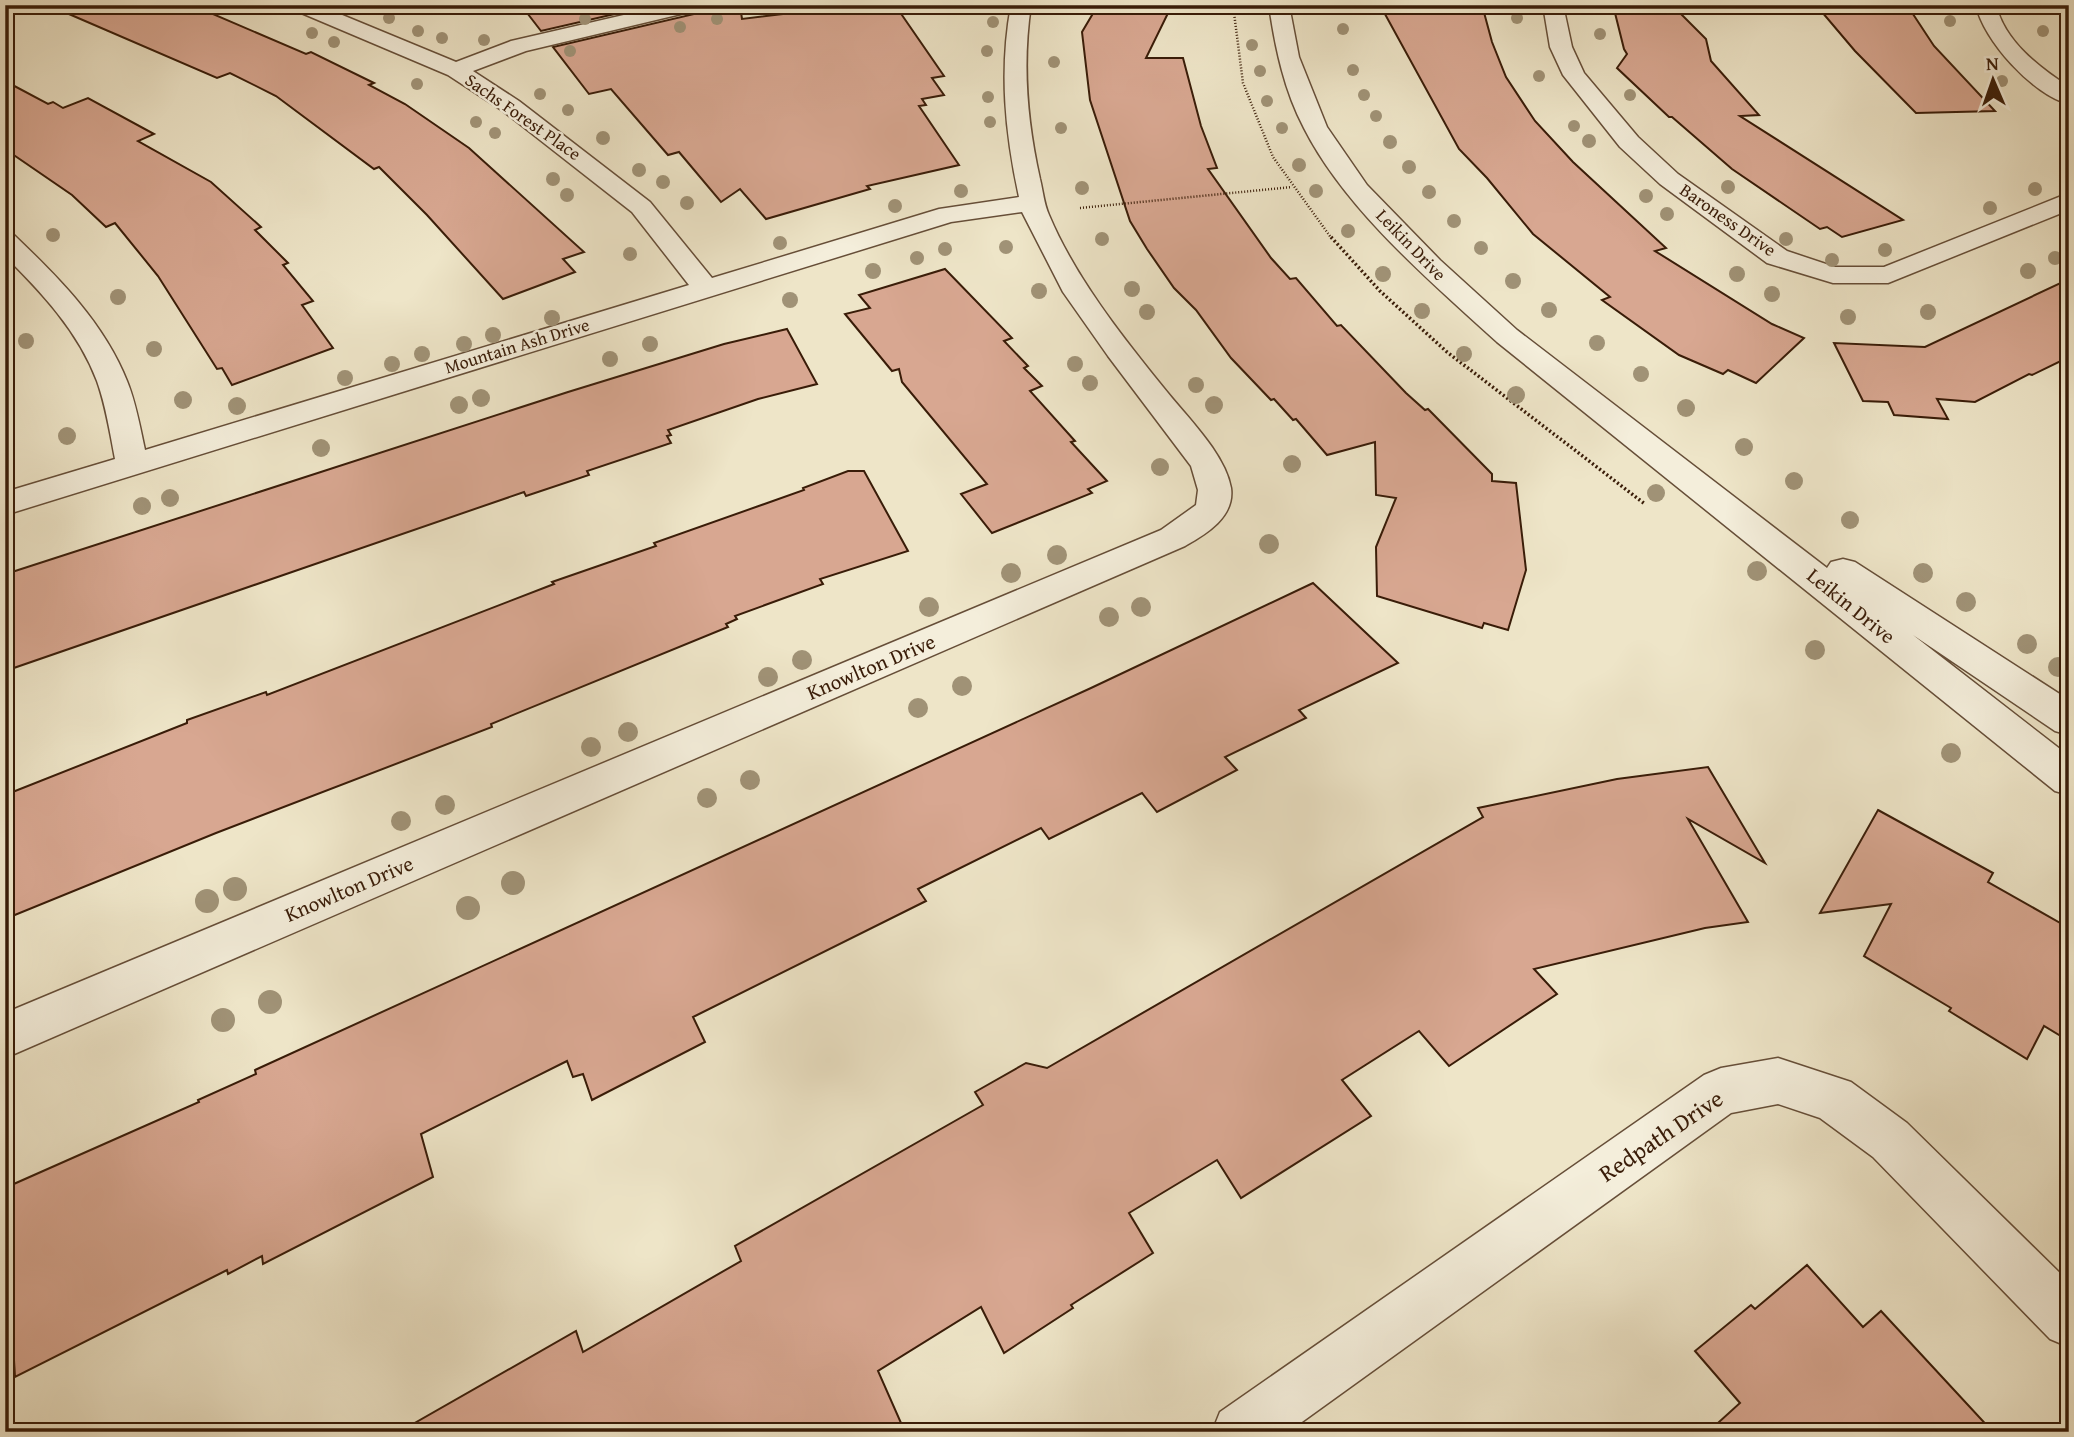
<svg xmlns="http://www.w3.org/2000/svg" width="2074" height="1437" font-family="'Gentium Book Plus',serif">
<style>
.building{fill:#d8a791;stroke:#391c08;stroke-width:2}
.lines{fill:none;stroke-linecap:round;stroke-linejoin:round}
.minor-casing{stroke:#664e38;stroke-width:3}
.path-far1{stroke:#391c08;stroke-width:2.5;stroke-dasharray:1 2;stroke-linecap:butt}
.path{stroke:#391c08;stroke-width:3.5;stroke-dasharray:2 2.5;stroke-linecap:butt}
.minor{fill:#f4eedb;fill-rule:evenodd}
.tree{fill:#a09276}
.labels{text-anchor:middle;stroke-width:5;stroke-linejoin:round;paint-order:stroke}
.far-street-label{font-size:18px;fill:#391c08;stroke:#f4eedb}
.street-label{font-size:21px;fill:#391c08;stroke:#f4eedb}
.near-street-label{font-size:24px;fill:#391c08;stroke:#f4eedb}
</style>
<rect width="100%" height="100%" fill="#eee5c8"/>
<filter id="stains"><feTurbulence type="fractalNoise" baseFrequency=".00286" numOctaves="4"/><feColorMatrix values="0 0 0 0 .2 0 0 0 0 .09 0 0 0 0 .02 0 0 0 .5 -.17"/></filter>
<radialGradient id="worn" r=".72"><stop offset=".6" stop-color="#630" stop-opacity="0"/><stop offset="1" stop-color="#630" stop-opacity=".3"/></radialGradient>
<g class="building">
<polygon points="48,5 192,5 306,54 311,52 374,83 369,85 405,104 469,148 584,252 563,259 575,272 503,299 427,215 379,167 374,169 276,96 230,73 217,78"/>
<polygon points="521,5 654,5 541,31"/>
<polygon points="707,5 740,5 742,19 842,7 895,5 944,76 932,78 944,95 922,99 926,105 919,106 959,165 867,186 870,189 766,219 740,189 721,202 679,152 668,155 611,89 589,94 553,47 703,12"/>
<polygon points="1098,5 1172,5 1146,58 1183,58 1201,126 1217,168 1208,169 1271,258 1290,279 1296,278 1337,326 1341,325 1406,393 1425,410 1428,409 1492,474 1492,481 1516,483 1526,570 1508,630 1484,623 1482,628 1377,596 1376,547 1396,498 1376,495 1375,442 1327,455 1296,419 1293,420 1274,399 1271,400 1231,358 1196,310 1174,288 1147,249 1130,221 1090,100 1082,32"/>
<polygon points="1380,5 1482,5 1492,42 1506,77 1535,121 1573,162 1666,248 1655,251 1772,324 1804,338 1756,383 1728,370 1723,374 1679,355 1602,300 1610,297 1533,234 1487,178 1459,149"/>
<polygon points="1613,5 1672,5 1706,39 1711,61 1759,115 1740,116 1903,220 1842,237 1827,227 1820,229 1732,169 1672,117 1669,117 1617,68 1627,54 1624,49"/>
<polygon points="1816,5 1907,5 1934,46 1995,111 1916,113 1855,51"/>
<polygon points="5,81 48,104 53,102 63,108 88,98 154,134 138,141 211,182 261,227 255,230 288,263 283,265 313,301 302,305 333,348 232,385 222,368 217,369 158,276 115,223 106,227 72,195 5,149"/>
<polygon points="945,269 1012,338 1004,341 1028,366 1024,368 1042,386 1030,391 1075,441 1071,442 1107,481 1088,489 1092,493 992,533 961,494 987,484 902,382 899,369 892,371 845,314 870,308 859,295"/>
<polygon points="2069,279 2069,357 2032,375 2029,374 1975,402 1937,399 1948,419 1894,415 1888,402 1863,401 1834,343 1925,347"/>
<polygon points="787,329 817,384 758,399 668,430 671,435 667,436 671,443 587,471 589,475 526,496 524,492 5,671 5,597 14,594 12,572 568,392 724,344"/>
<polygon points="848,471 864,471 908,551 820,579 823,584 735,616 737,619 726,624 728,627 491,724 492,727 216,833 5,919 5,795 187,723 187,720 266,692 267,695 554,584 552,582 656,546 654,543 804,490 803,488"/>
<polygon points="1313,583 1398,663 1299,710 1306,718 1225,757 1237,770 1157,812 1142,793 1049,839 1041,828 918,889 926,901 693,1017 705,1042 592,1100 583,1074 573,1077 567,1061 421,1134 433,1177 263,1264 262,1256 228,1274 227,1270 15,1377 5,1209 8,1207 7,1187 199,1102 198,1100 256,1074 255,1070 1091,688"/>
<polygon points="1708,767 1765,863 1688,819 1748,922 1705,928 1534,969 1557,994 1449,1066 1419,1031 1342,1080 1371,1116 1241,1198 1217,1160 1129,1213 1153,1253 1071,1305 1073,1308 1004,1353 981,1307 878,1371 905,1432 399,1432 576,1331 583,1352 741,1261 735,1246 983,1105 975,1092 1026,1063 1047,1068 1483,817 1478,808 1617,779"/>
<polygon points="1878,810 1993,873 1988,882 2069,928 2069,1041 2044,1026 2027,1059 1949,1011 1951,1008 1864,956 1891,904 1820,913"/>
<polygon points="1807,1265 1863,1327 1881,1311 1993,1432 1708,1432 1740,1403 1695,1351 1751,1305 1755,1309"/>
</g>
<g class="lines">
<defs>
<g id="minor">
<path d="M289 5H318L456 62 511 41 667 5H705L702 9 526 51 473 71 519 101 650 202 712 278 939 209 1019 197C1005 132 999 71 1011 5H1031C1022 65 1027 121 1040 179 1043 191 1044 204 1049 215 1075 277 1121 335 1163 387 1185 415 1225 453 1231 488 1235 517 1206 534 1185 546L5 1058V1013L1161 530 1196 505 1198 490 1191 466 1108 356 1063 292 1022 212 951 222 5 515V492L115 459C110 433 106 406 97 381 78 331 42 293 5 256V233L14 235C59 278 104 323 127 381 136 403 140 427 145 450L689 285 632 212 503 111 448 75 292 9Z"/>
<path d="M1269 5H1289L1299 57 1327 127 1367 185 1440 260 1517 330 1827 568 1831 562 1843 559 1855 562 2069 700V735L2055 731 1913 635 2069 756V795L2055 791 1497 342C1430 281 1345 209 1304 128 1284 90 1275 47 1269 5Z"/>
<polygon points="1543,5 1563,5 1572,47 1584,73 1638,137 1678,174 1787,251 1835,267 1884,267 2069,193 2069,210 1888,283 1833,283 1767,263 1660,184 1620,147 1563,75 1550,47"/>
<path d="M1976 5H1996C2005 42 2039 67 2069 87V104C2033 95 1983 40 1976 5Z"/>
<polygon points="1778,1058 1851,1082 1907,1123 2069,1282 2069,1347 2050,1339 1873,1157 1820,1118 1778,1104 1731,1113 1288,1432 1212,1432 1220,1412 1704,1075 1721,1068"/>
</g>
</defs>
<use href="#minor" class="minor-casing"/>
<g class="path-far1">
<polyline points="1233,5 1243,83 1273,157 1332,239"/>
<polyline points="1080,208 1292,187"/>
</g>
<polyline class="path" points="1331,237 1380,291 1447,352 1645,504"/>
<use href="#minor" class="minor"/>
</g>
<g class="tree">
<circle cx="389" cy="18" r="6"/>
<circle cx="1517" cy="18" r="6"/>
<circle cx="585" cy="19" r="6"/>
<circle cx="717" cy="19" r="6"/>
<circle cx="1950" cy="21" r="6"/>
<circle cx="993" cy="22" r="6"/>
<circle cx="680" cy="27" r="6"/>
<circle cx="1343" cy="29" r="6"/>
<circle cx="418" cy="31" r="6"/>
<circle cx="2043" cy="31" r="6"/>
<circle cx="312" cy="33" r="6"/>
<circle cx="1600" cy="34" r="6"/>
<circle cx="442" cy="38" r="6"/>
<circle cx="484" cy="40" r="6"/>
<circle cx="334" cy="42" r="6"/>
<circle cx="1252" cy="45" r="6"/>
<circle cx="570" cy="51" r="6"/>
<circle cx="987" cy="51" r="6"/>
<circle cx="1054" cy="62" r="6"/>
<circle cx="1353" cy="70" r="6"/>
<circle cx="1260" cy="71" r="6"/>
<circle cx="1539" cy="76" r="6"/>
<circle cx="2002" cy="81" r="6"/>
<circle cx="417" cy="84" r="6"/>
<circle cx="540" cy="94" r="6"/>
<circle cx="1364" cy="95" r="6"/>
<circle cx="1630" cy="95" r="6"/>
<circle cx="988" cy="97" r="6"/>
<circle cx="1267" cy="101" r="6"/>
<circle cx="568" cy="110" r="6"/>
<circle cx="1376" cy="116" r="6"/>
<circle cx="476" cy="122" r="6"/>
<circle cx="990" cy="122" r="6"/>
<circle cx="1574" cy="126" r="6"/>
<circle cx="1061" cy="128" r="6"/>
<circle cx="1282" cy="128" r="6"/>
<circle cx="495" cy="133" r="6"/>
<circle cx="603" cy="138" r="7"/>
<circle cx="1589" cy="141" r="7"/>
<circle cx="1390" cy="142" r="7"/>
<circle cx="1299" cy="165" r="7"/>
<circle cx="1409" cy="167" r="7"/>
<circle cx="639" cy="170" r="7"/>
<circle cx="553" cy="179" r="7"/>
<circle cx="663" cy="182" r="7"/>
<circle cx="1728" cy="187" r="7"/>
<circle cx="1082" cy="188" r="7"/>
<circle cx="2035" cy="189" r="7"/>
<circle cx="961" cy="191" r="7"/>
<circle cx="1316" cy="191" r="7"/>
<circle cx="1429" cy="192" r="7"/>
<circle cx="567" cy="195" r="7"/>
<circle cx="1646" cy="196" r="7"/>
<circle cx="687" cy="203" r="7"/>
<circle cx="895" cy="206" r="7"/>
<circle cx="1990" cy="208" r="7"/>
<circle cx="1667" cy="214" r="7"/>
<circle cx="1454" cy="221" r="7"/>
<circle cx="1348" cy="231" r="7"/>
<circle cx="53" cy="235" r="7"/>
<circle cx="1102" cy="239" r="7"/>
<circle cx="1786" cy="239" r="7"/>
<circle cx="780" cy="243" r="7"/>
<circle cx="1006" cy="247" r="7"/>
<circle cx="1481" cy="248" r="7"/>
<circle cx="945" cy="249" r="7"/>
<circle cx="1885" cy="250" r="7"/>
<circle cx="630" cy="254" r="7"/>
<circle cx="917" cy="258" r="7"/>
<circle cx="2055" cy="258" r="7"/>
<circle cx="1832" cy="260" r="7"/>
<circle cx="873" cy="271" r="8"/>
<circle cx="2028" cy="271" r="8"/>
<circle cx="1383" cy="274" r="8"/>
<circle cx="1737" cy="274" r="8"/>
<circle cx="1513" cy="281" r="8"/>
<circle cx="1132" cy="289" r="8"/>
<circle cx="1039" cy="291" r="8"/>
<circle cx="1772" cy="294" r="8"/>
<circle cx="118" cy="297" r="8"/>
<circle cx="790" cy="300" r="8"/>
<circle cx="1549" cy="310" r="8"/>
<circle cx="1422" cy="311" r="8"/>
<circle cx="1147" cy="312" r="8"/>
<circle cx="1928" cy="312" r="8"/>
<circle cx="1848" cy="317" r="8"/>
<circle cx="552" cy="318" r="8"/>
<circle cx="493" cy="335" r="8"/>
<circle cx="26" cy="341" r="8"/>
<circle cx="1597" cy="343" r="8"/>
<circle cx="464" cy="344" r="8"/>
<circle cx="650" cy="344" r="8"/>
<circle cx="154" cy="349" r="8"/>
<circle cx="422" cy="354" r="8"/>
<circle cx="1464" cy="354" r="8"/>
<circle cx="610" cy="359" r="8"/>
<circle cx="392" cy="364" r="8"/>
<circle cx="1075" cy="364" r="8"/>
<circle cx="1641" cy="374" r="8"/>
<circle cx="345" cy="378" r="8"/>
<circle cx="1090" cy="383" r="8"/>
<circle cx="1196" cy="385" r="8"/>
<circle cx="1516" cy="395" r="9"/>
<circle cx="481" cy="398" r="9"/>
<circle cx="183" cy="400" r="9"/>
<circle cx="459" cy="405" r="9"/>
<circle cx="1214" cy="405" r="9"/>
<circle cx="237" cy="406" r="9"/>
<circle cx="1686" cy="408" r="9"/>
<circle cx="67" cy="436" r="9"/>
<circle cx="1744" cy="447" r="9"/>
<circle cx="321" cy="448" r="9"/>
<circle cx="1292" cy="464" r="9"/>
<circle cx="1160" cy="467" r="9"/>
<circle cx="1794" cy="481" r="9"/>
<circle cx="1656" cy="493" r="9"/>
<circle cx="170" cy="498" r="9"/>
<circle cx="142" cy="506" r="9"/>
<circle cx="1850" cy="520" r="9"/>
<circle cx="1269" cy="544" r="10"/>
<circle cx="1057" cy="555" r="10"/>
<circle cx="1757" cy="571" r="10"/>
<circle cx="1011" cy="573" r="10"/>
<circle cx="1923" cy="573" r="10"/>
<circle cx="1966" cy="602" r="10"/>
<circle cx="929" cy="607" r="10"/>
<circle cx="1141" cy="607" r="10"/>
<circle cx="1109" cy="617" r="10"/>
<circle cx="2027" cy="644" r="10"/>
<circle cx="1815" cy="650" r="10"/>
<circle cx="802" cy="660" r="10"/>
<circle cx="2058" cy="667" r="10"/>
<circle cx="768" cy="677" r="10"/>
<circle cx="962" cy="686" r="10"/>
<circle cx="918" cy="708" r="10"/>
<circle cx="628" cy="732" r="10"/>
<circle cx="591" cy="747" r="10"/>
<circle cx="1951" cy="753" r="10"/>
<circle cx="750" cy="780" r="10"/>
<circle cx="707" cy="798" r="10"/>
<circle cx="445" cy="805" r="10"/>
<circle cx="401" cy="821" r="10"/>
<circle cx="513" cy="883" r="12"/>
<circle cx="235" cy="889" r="12"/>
<circle cx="207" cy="901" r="12"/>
<circle cx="468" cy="908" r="12"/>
<circle cx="270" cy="1002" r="12"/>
<circle cx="223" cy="1020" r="12"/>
</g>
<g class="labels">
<g class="far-street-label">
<text transform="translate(523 117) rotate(35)" y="6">Sachs Forest Place</text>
<text transform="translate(1728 220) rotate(35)" y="6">Baroness Drive</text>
<text transform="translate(1411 245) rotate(46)" y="6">Leikin Drive</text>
<text transform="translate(517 346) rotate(-17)" y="6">Mountain Ash Drive</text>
</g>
<g class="street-label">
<text transform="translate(1851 606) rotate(39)" y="7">Leikin Drive</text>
<text transform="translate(871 667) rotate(-23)" y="7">Knowlton Drive</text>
<text transform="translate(349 889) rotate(-23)" y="7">Knowlton Drive</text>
</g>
<g class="near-street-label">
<text transform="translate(1661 1136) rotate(-34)" y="8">Redpath Drive</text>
</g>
</g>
<rect width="2074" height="1437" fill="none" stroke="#eee5c8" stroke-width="28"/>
<rect x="7" y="7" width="2060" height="1423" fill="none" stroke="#391c08" stroke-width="3.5"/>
<rect x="14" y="14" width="2046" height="1409" fill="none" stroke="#391c08" stroke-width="2"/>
<g transform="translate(1993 80) rotate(358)" stroke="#f4eedb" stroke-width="5" paint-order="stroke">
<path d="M0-5L12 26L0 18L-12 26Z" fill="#391c08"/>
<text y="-10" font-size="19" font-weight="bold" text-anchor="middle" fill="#391c08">N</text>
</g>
<rect width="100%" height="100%" filter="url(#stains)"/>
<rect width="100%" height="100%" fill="url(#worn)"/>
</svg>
